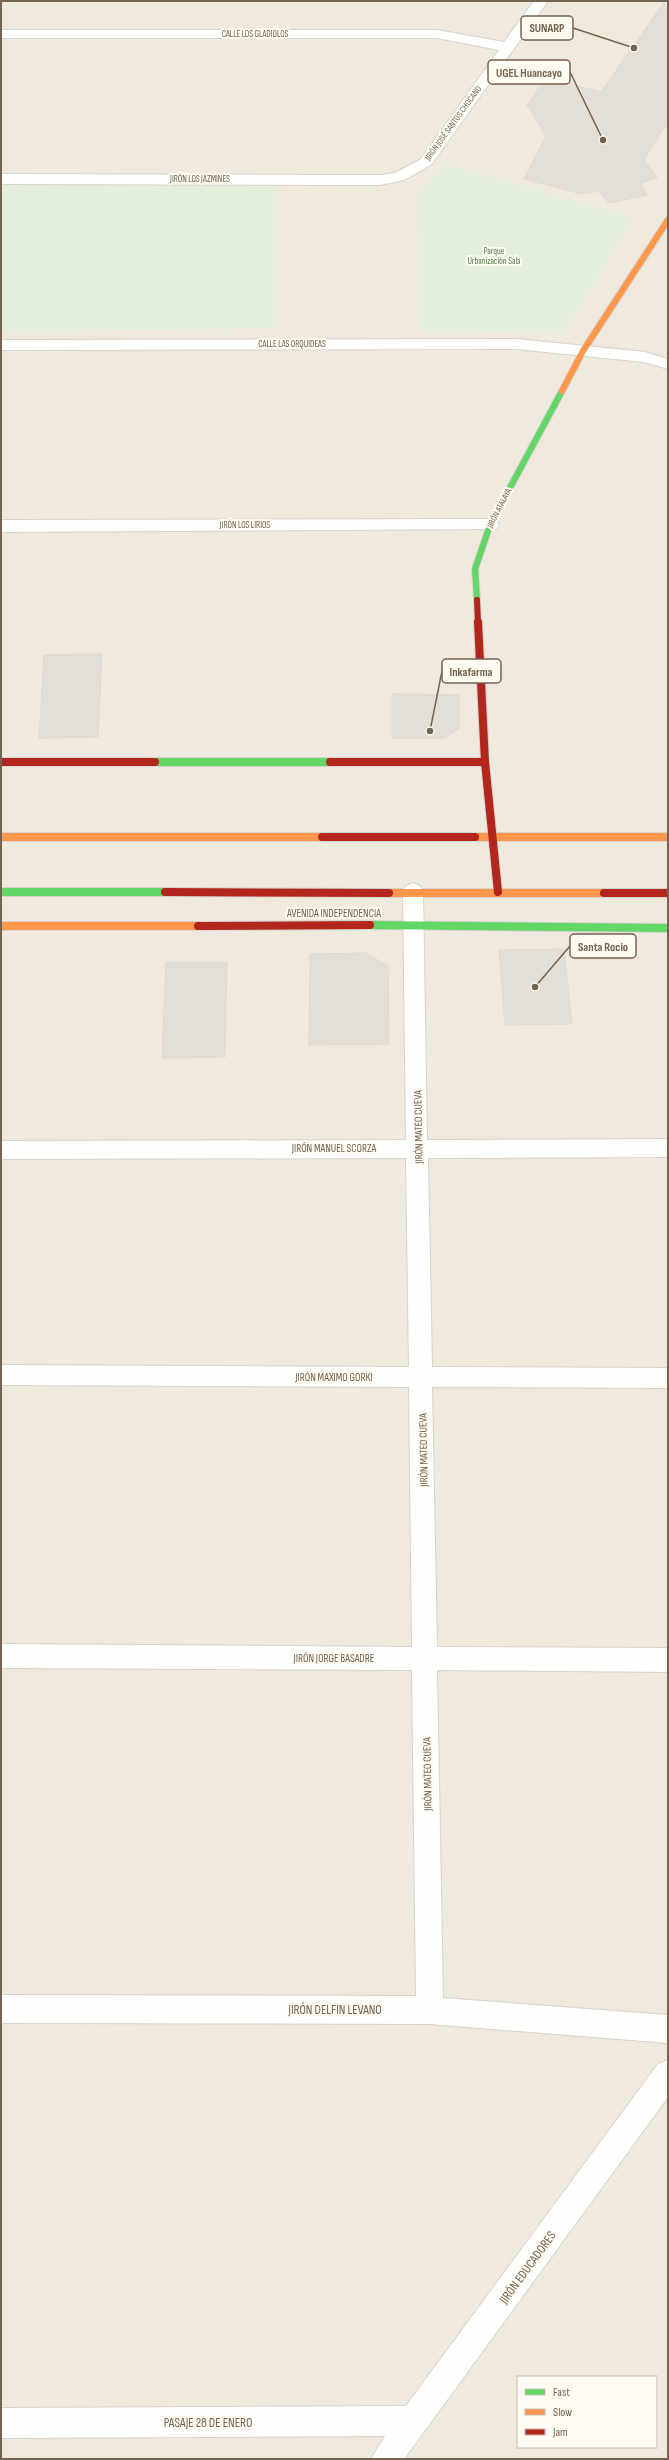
<svg xmlns="http://www.w3.org/2000/svg" width="669" height="2460" font-family="'Sofia Sans Condensed',sans-serif">
<style>
.residential{fill:#efe9de;fill-rule:evenodd}
.green{fill:#e3eedc}
.building{fill:#e3ded6;stroke:#e0dad2}
.lines{fill:none;stroke-linecap:round;stroke-linejoin:round}
.street-casing{stroke:#d7d3cd;stroke-width:2}
.fast-far1-casing{stroke:#d7d3cd;stroke-width:8}
.fast-casing{stroke:#d7d3cd;stroke-width:10}
.slow-far1-casing{stroke:#d7d3cd;stroke-width:8}
.slow-casing{stroke:#d7d3cd;stroke-width:10}
.jam-far1-casing{stroke:#d7d3cd;stroke-width:8}
.jam-casing{stroke:#d7d3cd;stroke-width:10}
.street{fill:#fefefd;fill-rule:evenodd}
.fast-far1{stroke:#63d668;stroke-width:6}
.fast{stroke:#63d668;stroke-width:8}
.slow-far1{stroke:#ff974d;stroke-width:6}
.slow{stroke:#ff974d;stroke-width:8}
.jam-far1{stroke:#b3261e;stroke-width:6}
.jam{stroke:#b3261e;stroke-width:8}
.labels{text-anchor:middle;stroke-width:4;stroke-linejoin:round;paint-order:stroke}
.far-street-label{font-size:9px;fill:#736351;stroke:#fdfbf2}
.far-park-label{font-size:9px;fill:#547d4e;stroke:#fdfbf2}
.street-label{font-size:11px;fill:#736351;stroke:#fdfbf2}
.near-street-label{font-size:13px;fill:#736351;stroke:#fdfbf2}
.leader{fill:none;stroke:#736351;stroke-width:1.5}
.callout-dot{fill:#736351;stroke:#fdfbf2;stroke-width:1.5}
.callout{fill:#fdfbf2;stroke:#736351;stroke-width:1.5}
.callout-label{font-size:12px;text-anchor:middle;font-weight:bold;fill:#736351}
</style>
<rect width="100%" height="100%" fill="#f8f6f0"/>
<path class="residential" d="M1 1H668V2459H1ZM518 2377H656V2447H518Z"/>
<g class="green">
<polygon points="445,164 634,218 564,331 420,333 417,194"/>
<polygon points="1,185 273,186 274,328 1,332"/>
</g>
<g class="building">
<polygon points="665,1 668,1 668,122 644,159 657,178 641,183 647,195 609,203 598,191 582,194 524,179 546,136 527,105 546,78 601,92"/>
<polygon points="102,654 98,737 39,738 44,655"/>
<polygon points="392,694 459,695 459,729 444,738 392,738"/>
<polygon points="564,949 572,1024 505,1025 499,950"/>
<polygon points="366,953 388,966 389,1044 309,1045 310,954"/>
<polygon points="166,962 227,962 225,1057 162,1058"/>
</g>
<g class="lines">
<defs>
<g id="street">
<polygon points="534,1 548,1 431,165 404,180 380,185 1,184 1,174 380,175 395,173 421,159 499,50 437,38 1,38 1,30 437,30 504,42"/>
<polygon points="516,339 645,352 668,359 668,369 644,362 516,349 1,350 1,340"/>
<polygon points="490,519 496,521 499,525 496,529 1,532 1,520"/>
<polygon points="413,883 420,886 423,891 427,1140 668,1139 668,1157 428,1158 432,1367 668,1368 668,1388 432,1387 437,1647 668,1648 668,1672 437,1670 443,1998 668,2015 668,2043 430,2024 1,2023 1,1995 416,1996 412,1670 1,1668 1,1644 412,1647 409,1387 1,1385 1,1365 409,1367 406,1158 1,1159 1,1141 406,1140 403,891 406,886"/>
<polygon points="668,2060 668,2097 404,2459 371,2459 385,2436 1,2438 1,2408 406,2406 658,2064"/>
</g>
<polyline id="fast-far1" points="477,600 475,569 490,525 562,391"/>
<g id="fast">
<polyline points="155,762 330,762"/>
<polyline points="1,892 165,892"/>
<polyline points="370,925 668,928"/>
</g>
<polyline id="slow-far1" points="562,391 583,351 668,220"/>
<g id="slow">
<polyline points="1,837 322,837"/>
<polyline points="475,837 668,837"/>
<polyline points="389,893 604,893"/>
<polyline points="1,926 198,926"/>
</g>
<polyline id="jam-far1" points="477,600 478,623"/>
<g id="jam">
<polyline points="478,622 485,762 498,892"/>
<polyline points="1,762 155,762"/>
<polyline points="330,762 485,762"/>
<polyline points="322,837 475,837"/>
<polyline points="165,892 389,893"/>
<polyline points="604,893 668,893"/>
<polyline points="198,926 370,925"/>
</g>
</defs>
<use href="#street" class="street-casing"/>
<use href="#fast-far1" class="fast-far1-casing"/>
<use href="#fast" class="fast-casing"/>
<use href="#slow-far1" class="slow-far1-casing"/>
<use href="#slow" class="slow-casing"/>
<use href="#jam-far1" class="jam-far1-casing"/>
<use href="#jam" class="jam-casing"/>
<use href="#street" class="street"/>
<use href="#fast-far1" class="fast-far1"/>
<use href="#fast" class="fast"/>
<use href="#slow-far1" class="slow-far1"/>
<use href="#slow" class="slow"/>
<use href="#jam-far1" class="jam-far1"/>
<use href="#jam" class="jam"/>
</g>
<g class="labels">
<g class="far-street-label">
<text x="255" y="37">CALLE LOS GLADIOLOS</text>
<text transform="translate(453 123) rotate(-54)" y="3">JIRÓN JOSÉ SANTOS CHOCANO</text>
<text x="200" y="182">JIRÓN LOS JAZMINES</text>
<text x="292" y="347">CALLE LAS ORQUIDEAS</text>
<text transform="translate(499 508) rotate(-63)" y="3">JIRÓN ATALAYA</text>
<text x="245" y="528">JIRÓN LOS LIRIOS</text>
</g>
<g class="far-park-label">
<text x="494" y="254">Parque<tspan x="494" dy="10">Urbanización Sala</tspan></text>
</g>
<g class="street-label">
<text x="334" y="917">AVENIDA INDEPENDENCIA</text>
<text transform="translate(418 1127) rotate(-91)" y="4">JIRÓN MATEO CUEVA</text>
<text x="334" y="1152">JIRÓN MANUEL SCORZA</text>
<text x="334" y="1381">JIRÓN MAXIMO GORKI</text>
<text transform="translate(423 1450) rotate(-91)" y="4">JIRÓN MATEO CUEVA</text>
<text x="334" y="1662">JIRÓN JORGE BASADRE</text>
<text transform="translate(427 1774) rotate(-91)" y="4">JIRÓN MATEO CUEVA</text>
</g>
<g class="near-street-label">
<text x="335" y="2014">JIRÓN DELFIN LEVANO</text>
<text transform="translate(527 2267) rotate(-54)" y="5">JIRÓN EDUCADORES</text>
<text x="208" y="2427">PASAJE 28 DE ENERO</text>
</g>
</g>
<path class="leader" d="M634 48L573 28M603 140L570 72M430 731L442 671M535 987L570 946"/>
<g class="callout-dot">
<circle cx="634" cy="48" r="4"/>
<circle cx="603" cy="140" r="4"/>
<circle cx="430" cy="731" r="4"/>
<circle cx="535" cy="987" r="4"/>
</g>
<g class="callout">
<rect x="521" y="16" width="52" height="24" rx="4"/>
<rect x="488" y="60" width="82" height="24" rx="4"/>
<rect x="442" y="659" width="59" height="24" rx="4"/>
<rect x="570" y="934" width="66" height="24" rx="4"/>
</g>
<g class="callout-label">
<text x="547" y="32">SUNARP</text>
<text x="529" y="77">UGEL Huancayo</text>
<text x="471" y="676">Inkafarma</text>
<text x="603" y="951">Santa Rocio</text>
</g>
<rect width="669" height="2460" fill="none" stroke="#736351" stroke-width="4"/>
<rect x="517" y="2376" width="140" height="72" fill="#fdfbf2" stroke="#c6beb2"/>
<rect x="525" y="2389" width="20" height="6" fill="#63d668" stroke="#c6beb2"/>
<text x="553" y="2396" font-size="12" fill="#736351">Fast</text>
<rect x="525" y="2409" width="20" height="6" fill="#ff974d" stroke="#c6beb2"/>
<text x="553" y="2416" font-size="12" fill="#736351">Slow</text>
<rect x="525" y="2429" width="20" height="6" fill="#b3261e" stroke="#c6beb2"/>
<text x="553" y="2436" font-size="12" fill="#736351">Jam</text>
</svg>
